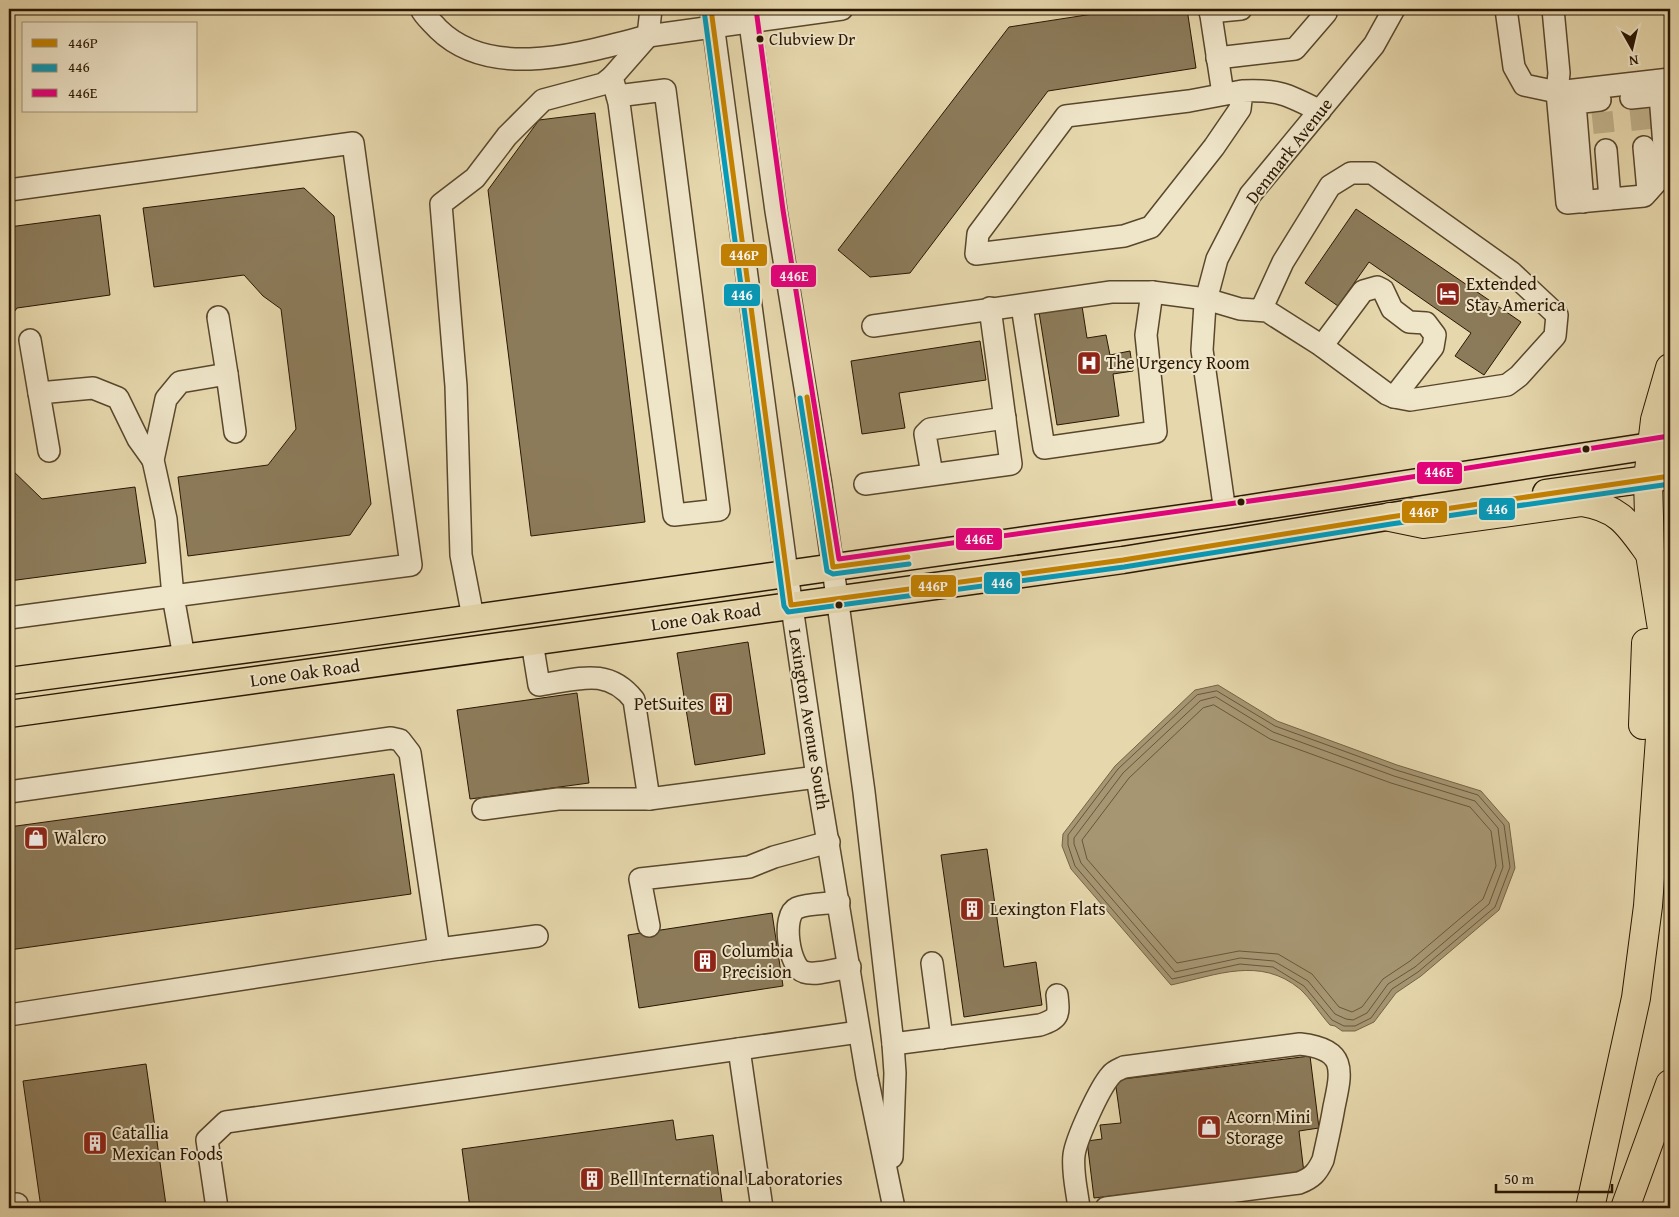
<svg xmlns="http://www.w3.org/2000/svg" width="1679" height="1217" font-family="'Gentium Book Plus',serif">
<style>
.water{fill:#a69672;stroke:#746345}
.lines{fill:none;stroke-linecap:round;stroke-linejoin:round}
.shore{stroke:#68563a;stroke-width:1}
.building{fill:#8c7b5a;stroke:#2a1702}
.minor-tunnel{stroke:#c0b18a;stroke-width:21;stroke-dasharray:21 11;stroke-linecap:butt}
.minor-casing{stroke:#59472c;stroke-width:24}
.major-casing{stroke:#2a1702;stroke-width:29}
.highway-casing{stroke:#2a1702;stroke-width:30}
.minor{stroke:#efe5c9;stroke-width:21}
.major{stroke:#e6d7ac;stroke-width:26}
.highway{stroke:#e6d7ac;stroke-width:28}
.bus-1-casing{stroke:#efe5c9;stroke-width:9}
.bus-2-casing{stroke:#efe5c9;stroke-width:9}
.bus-3-casing{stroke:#efe5c9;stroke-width:9}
.bus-1{stroke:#c48200;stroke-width:5}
.bus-2{stroke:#049aba;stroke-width:5}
.bus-3{stroke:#e5007d;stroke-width:5}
.bus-dot{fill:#2a1702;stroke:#efe5c9;stroke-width:2}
.labels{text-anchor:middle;stroke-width:4;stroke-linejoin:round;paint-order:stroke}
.bus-label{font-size:17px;fill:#2a1702;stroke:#efe5c9;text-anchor:start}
.street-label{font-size:18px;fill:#2a1702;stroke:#efe5c9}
.poi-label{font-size:18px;fill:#2a1702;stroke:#efe5c9;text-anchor:start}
.line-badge{stroke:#efe5c9;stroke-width:2}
.badge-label{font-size:14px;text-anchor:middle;font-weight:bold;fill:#fff}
</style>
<rect width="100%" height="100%" fill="#e6d7ac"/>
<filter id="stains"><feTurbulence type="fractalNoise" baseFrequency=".004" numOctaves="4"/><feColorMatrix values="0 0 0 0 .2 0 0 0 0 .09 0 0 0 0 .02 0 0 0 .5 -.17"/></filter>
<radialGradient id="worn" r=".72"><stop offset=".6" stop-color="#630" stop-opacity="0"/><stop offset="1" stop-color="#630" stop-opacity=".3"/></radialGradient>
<path class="water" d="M1218 685 1277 721 1397 765 1481 791 1509 823 1515 868 1499 910 1421 976 1396 993 1374 1022 1355 1031H1342L1335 1026 1330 1025C1320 1014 1311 999 1300 989 1260 956 1217 975 1171 985L1071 869 1062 846 1063 834 1115 766 1195 690Z"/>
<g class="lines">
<g class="shore">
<polygon points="1217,691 1275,726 1396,770 1478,795 1504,825 1510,867 1495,907 1418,972 1392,989 1371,1018 1355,1026 1344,1026 1332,1020 1304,986 1273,967 1240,964 1172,979 1075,866 1068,845 1068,835 1118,769 1197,695"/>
<polygon points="1216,697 1273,732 1394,776 1475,801 1498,828 1503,867 1489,904 1415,967 1388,984 1367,1013 1353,1020 1346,1019 1335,1014 1308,981 1274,961 1240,958 1175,972 1081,863 1074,844 1074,838 1123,773 1200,701"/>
<polygon points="1214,705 1270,739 1391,783 1470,807 1491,831 1496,866 1483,899 1410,961 1383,979 1362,1007 1352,1012 1339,1007 1312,974 1278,954 1239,951 1177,963 1087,859 1082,840 1129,778 1203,708"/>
</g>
</g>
<g class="building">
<polygon points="1125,9 1187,9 1196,68 1048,91 910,273 870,277 838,250 1009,27"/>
<polygon points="595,113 645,522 531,536 488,190 539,120"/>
<polygon points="304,188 334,216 371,504 350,535 188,556 178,477 268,465 296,429 281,309 263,296 244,275 154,287 143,208"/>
<polygon points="1356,209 1521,322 1484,375 1455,356 1471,333 1369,262 1338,306 1305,283"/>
<polygon points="100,215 110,295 17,308 9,319 9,227"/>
<polygon points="1082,306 1087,338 1106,335 1110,355 1130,351 1133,371 1113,374 1119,416 1057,425 1039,312"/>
<polygon points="980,341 986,380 899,393 905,428 862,434 851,361"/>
<polygon points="9,467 42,499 135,487 146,563 9,581"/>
<polygon points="748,642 765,754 695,765 677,653"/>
<polygon points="577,693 589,783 470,799 457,710"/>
<polygon points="394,774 411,894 9,950 9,827"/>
<polygon points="987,849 1004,967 1036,962 1042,1005 964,1017 941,855"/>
<polygon points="772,913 783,986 639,1008 628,935"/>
<polygon points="1310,1056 1319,1128 1299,1131 1304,1173 1094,1198 1087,1141 1102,1139 1100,1125 1121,1123 1115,1080"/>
<polygon points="146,1064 166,1205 146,1208 41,1208 23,1081"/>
<polygon points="673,1120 676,1140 713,1135 723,1208 470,1208 462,1149"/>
</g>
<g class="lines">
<g class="minor-tunnel">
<polyline points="1640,109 1644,147"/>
<polyline points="1602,112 1606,150"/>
</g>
<defs>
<g id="minor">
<path d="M421 9C425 17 432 22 438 29 492 82 584 52 648 36"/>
<polyline points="651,9 648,36 842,9"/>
<polyline points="711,9 787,573 817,777 867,1077 894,1208"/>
<polyline points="748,9 776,211 821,485 842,632 864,792 893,1044 895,1073 892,1157"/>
<polyline points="1210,9 1223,94"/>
<polyline points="1506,9 1514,67 1524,85 1557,92 1670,79"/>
<polyline points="1553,9 1559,73 1557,92 1567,203 1644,196 1670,167"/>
<polyline points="1210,12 1241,9"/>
<polyline points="1217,58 1295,49 1326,13 1325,9"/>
<path d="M1242 91 1189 101 1066 116 978 234 976 254 1124 236 1151 227 1214 147 1240 109 1242 91C1278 89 1289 95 1320 111"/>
<polyline points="1660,95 1666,172"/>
<polyline points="617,96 665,90 719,510 674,515 619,103 612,77 648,36"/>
<polyline points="1631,98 1670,94"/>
<polyline points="1644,147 1648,191"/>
<polyline points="1606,150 1610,199"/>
<polyline points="9,190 353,143 411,565 173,596 184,657"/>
<polyline points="1583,202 1575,103 1600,100"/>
<polyline points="1022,306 1044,448 1156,432 1146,335 1152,292"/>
<polyline points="218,317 227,374"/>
<polyline points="873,326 1111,292 1152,292 1206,299 1240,309 1267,311 1322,346 1387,394 1394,397 1410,400 1507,385 1519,376 1555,336 1557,315 1511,272 1372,173 1351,173 1330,186 1283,262 1261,310"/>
<polyline points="30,340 39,393"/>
<polyline points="1322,346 1363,291 1377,287 1383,290 1392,309 1409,322 1426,323 1435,335 1433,347 1394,397"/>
<polyline points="49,451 39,393 93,388 118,398 138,439 153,460"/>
<polyline points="932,474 925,434 930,429 1005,418"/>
<polyline points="865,484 1011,464 990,308"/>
<polyline points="1225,512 1202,350 1205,304 1217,259 1250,195 1374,45 1394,9"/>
<polyline points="473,617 461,555 456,386 441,204 475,178 507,136 543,100 603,84 612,77"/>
<polyline points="9,618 173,596 166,519 153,460 166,399 180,382 227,374 235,432"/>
<path d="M532 642 539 685C577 680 607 666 634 700L649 799 817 777"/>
<polyline points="9,792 391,738 400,740 410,753 439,949 537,936"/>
<polyline points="483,809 558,799 649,799"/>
<path d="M839 902C826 904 808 903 797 908 781 915 789 968 804 972 816 976 837 969 850 967"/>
<polyline points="649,926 640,879 749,867 774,857 829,842"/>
<polyline points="932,963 942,1038"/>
<polyline points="9,1015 439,949"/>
<path d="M893 1044 1040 1025C1060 1018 1059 1015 1057 995"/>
<polyline points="9,1206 17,1204"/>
<polyline points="217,1208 207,1140 226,1122 739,1049"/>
<polyline points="762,1208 739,1049 859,1032"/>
<path d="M1079 1208C1077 1191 1072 1172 1074 1155 1076 1139 1100 1087 1111 1075 1114 1071 1120 1069 1124 1067L1300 1044C1347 1049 1342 1070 1334 1107 1331 1125 1327 1142 1323 1160 1317 1173 1312 1178 1299 1183L1106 1208"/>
</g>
<g id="major">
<polyline points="1546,493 1670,476"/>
<polyline points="9,681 339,637 1225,512 1670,443"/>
<polyline points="9,714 1123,560 1411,513"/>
</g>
<g id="highway">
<path d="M1390 517 1424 524 1582 502C1620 508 1629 525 1650 554"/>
<polyline points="1643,725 1646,643"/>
<polyline points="1590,1208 1636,998 1648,906 1664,682 1662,629 1650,554 1648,479 1655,420 1670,368"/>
<polyline points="1625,1208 1670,1084"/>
</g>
</defs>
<use href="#minor" class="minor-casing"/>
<use href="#major" class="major-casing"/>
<use href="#highway" class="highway-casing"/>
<use href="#minor" class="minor"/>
<use href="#major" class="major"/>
<use href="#highway" class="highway"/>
<defs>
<g id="bus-1">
<polyline points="711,9 791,605 1123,560 1390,517 1670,476"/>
<polyline points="807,397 833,567 908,557"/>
</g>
<g id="bus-2">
<polyline points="704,10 784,606 788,612 1124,567 1391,524 1670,484"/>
<polyline points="800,398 827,571 833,574 909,564"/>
</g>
<polyline id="bus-3" points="756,9 783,210 839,559 1342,488 1669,436"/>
</defs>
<use href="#bus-1" class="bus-1-casing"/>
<use href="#bus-2" class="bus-2-casing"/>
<use href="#bus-3" class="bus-3-casing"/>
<use href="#bus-1" class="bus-1"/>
<use href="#bus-2" class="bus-2"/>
<use href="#bus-3" class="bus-3"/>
</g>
<defs>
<symbol id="hotel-square" viewBox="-11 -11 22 22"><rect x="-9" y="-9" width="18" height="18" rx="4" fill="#8f2418" stroke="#efe5c9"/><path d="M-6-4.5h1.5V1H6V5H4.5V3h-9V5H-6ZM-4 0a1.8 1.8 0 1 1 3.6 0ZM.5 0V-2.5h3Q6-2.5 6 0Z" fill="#fff"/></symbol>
<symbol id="hospital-square" viewBox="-11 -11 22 22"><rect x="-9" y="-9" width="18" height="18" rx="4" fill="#8f2418" stroke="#efe5c9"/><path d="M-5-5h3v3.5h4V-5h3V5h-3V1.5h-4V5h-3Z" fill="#fff"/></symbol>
<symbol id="building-square" viewBox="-11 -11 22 22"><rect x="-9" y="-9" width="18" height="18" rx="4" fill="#8f2418" stroke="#efe5c9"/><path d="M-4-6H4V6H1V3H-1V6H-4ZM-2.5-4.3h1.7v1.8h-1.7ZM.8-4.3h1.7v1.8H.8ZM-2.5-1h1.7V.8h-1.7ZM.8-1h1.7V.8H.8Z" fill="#fff"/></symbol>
<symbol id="shop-square" viewBox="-11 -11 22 22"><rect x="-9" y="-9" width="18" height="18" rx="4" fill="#8f2418" stroke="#efe5c9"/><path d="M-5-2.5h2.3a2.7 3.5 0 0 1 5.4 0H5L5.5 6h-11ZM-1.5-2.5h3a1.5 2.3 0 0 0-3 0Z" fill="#fff"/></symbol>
</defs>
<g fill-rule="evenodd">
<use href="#hotel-square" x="1434" y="280" width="28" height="28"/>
<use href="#hospital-square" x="1075" y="349" width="28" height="28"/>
<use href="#building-square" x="707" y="690" width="28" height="28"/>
<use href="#shop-square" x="22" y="824" width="28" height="28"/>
<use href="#building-square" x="958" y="895" width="28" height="28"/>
<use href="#building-square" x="691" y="947" width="28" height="28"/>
<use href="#shop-square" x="1195" y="1113" width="28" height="28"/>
<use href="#building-square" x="81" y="1129" width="28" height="28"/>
<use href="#building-square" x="578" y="1165" width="28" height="28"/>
</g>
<g class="bus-dot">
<circle cx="760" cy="39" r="4.5"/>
<circle cx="1586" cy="449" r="4.5"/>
<circle cx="1241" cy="502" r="4.5"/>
<circle cx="839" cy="605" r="4.5"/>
</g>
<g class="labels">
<g class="bus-label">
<text x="769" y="45">Clubview Dr</text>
</g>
<g class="street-label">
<text transform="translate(1289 151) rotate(-52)" y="6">Denmark Avenue</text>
<text transform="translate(706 617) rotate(-8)" y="6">Lone Oak Road</text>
<text transform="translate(305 673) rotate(-8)" y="6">Lone Oak Road</text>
<text transform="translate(809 719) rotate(81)" y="6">Lexington Avenue South</text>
</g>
<g class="poi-label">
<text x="1466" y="290">Extended<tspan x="1466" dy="21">Stay America</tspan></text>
<text x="1106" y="369">The Urgency Room</text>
<text x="704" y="710" text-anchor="end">PetSuites</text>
<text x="54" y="844">Walcro</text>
<text x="990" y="915">Lexington Flats</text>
<text x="722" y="957">Columbia<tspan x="722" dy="21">Precision</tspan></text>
<text x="1226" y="1123">Acorn Mini<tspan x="1226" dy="21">Storage</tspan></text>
<text x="112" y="1139">Catallia<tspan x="112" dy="21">Mexican Foods</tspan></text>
<text x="610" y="1185">Bell International Laboratories</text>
</g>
</g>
<g class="line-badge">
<rect x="720" y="243" width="48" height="24" rx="5" fill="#c48200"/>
<rect x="770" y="264" width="47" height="24" rx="5" fill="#e5007d"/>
<rect x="723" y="283" width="38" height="24" rx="5" fill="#049aba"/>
<rect x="1416" y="461" width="47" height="24" rx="5" fill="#e5007d"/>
<rect x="1478" y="497" width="38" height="24" rx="5" fill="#049aba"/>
<rect x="1401" y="500" width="47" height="24" rx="5" fill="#c48200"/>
<rect x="955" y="527" width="48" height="24" rx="5" fill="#e5007d"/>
<rect x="983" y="571" width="38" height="24" rx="5" fill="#049aba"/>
<rect x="910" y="574" width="47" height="24" rx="5" fill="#c48200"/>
</g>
<g class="badge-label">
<text x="744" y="260">446P</text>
<text x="794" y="281">446E</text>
<text x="742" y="300">446</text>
<text x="1439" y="477">446E</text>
<text x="1497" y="514">446</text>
<text x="1424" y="517">446P</text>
<text x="979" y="544">446E</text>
<text x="1002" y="588">446</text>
<text x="933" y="591">446P</text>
</g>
<rect width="1679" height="1217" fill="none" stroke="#e6d7ac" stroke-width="30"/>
<rect x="10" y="10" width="1659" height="1197" fill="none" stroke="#2a1702" stroke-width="2.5"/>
<rect x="15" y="15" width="1649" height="1187" fill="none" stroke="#2a1702"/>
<rect x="22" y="22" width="175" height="90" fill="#efe5c9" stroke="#a09379"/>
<rect x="32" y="39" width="25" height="8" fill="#c48200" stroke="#a09379"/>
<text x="68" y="48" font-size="15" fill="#2a1702">446P</text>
<rect x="32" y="64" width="25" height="8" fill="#049aba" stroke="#a09379"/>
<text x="68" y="72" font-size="15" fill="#2a1702">446</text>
<rect x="32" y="89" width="25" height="8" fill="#e5007d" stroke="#a09379"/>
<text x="68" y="98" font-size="15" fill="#2a1702">446E</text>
<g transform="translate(1632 48) rotate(172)" stroke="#efe5c9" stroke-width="4" paint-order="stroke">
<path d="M0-4L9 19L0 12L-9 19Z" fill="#2a1702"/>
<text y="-8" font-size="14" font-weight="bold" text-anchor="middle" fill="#2a1702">N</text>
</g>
<path d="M1496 1184v8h116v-8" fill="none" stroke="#2a1702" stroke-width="2.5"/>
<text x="1504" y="1184" font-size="15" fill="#2a1702" stroke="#efe5c9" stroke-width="4" paint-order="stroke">50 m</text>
<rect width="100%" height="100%" filter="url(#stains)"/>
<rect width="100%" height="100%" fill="url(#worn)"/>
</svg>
